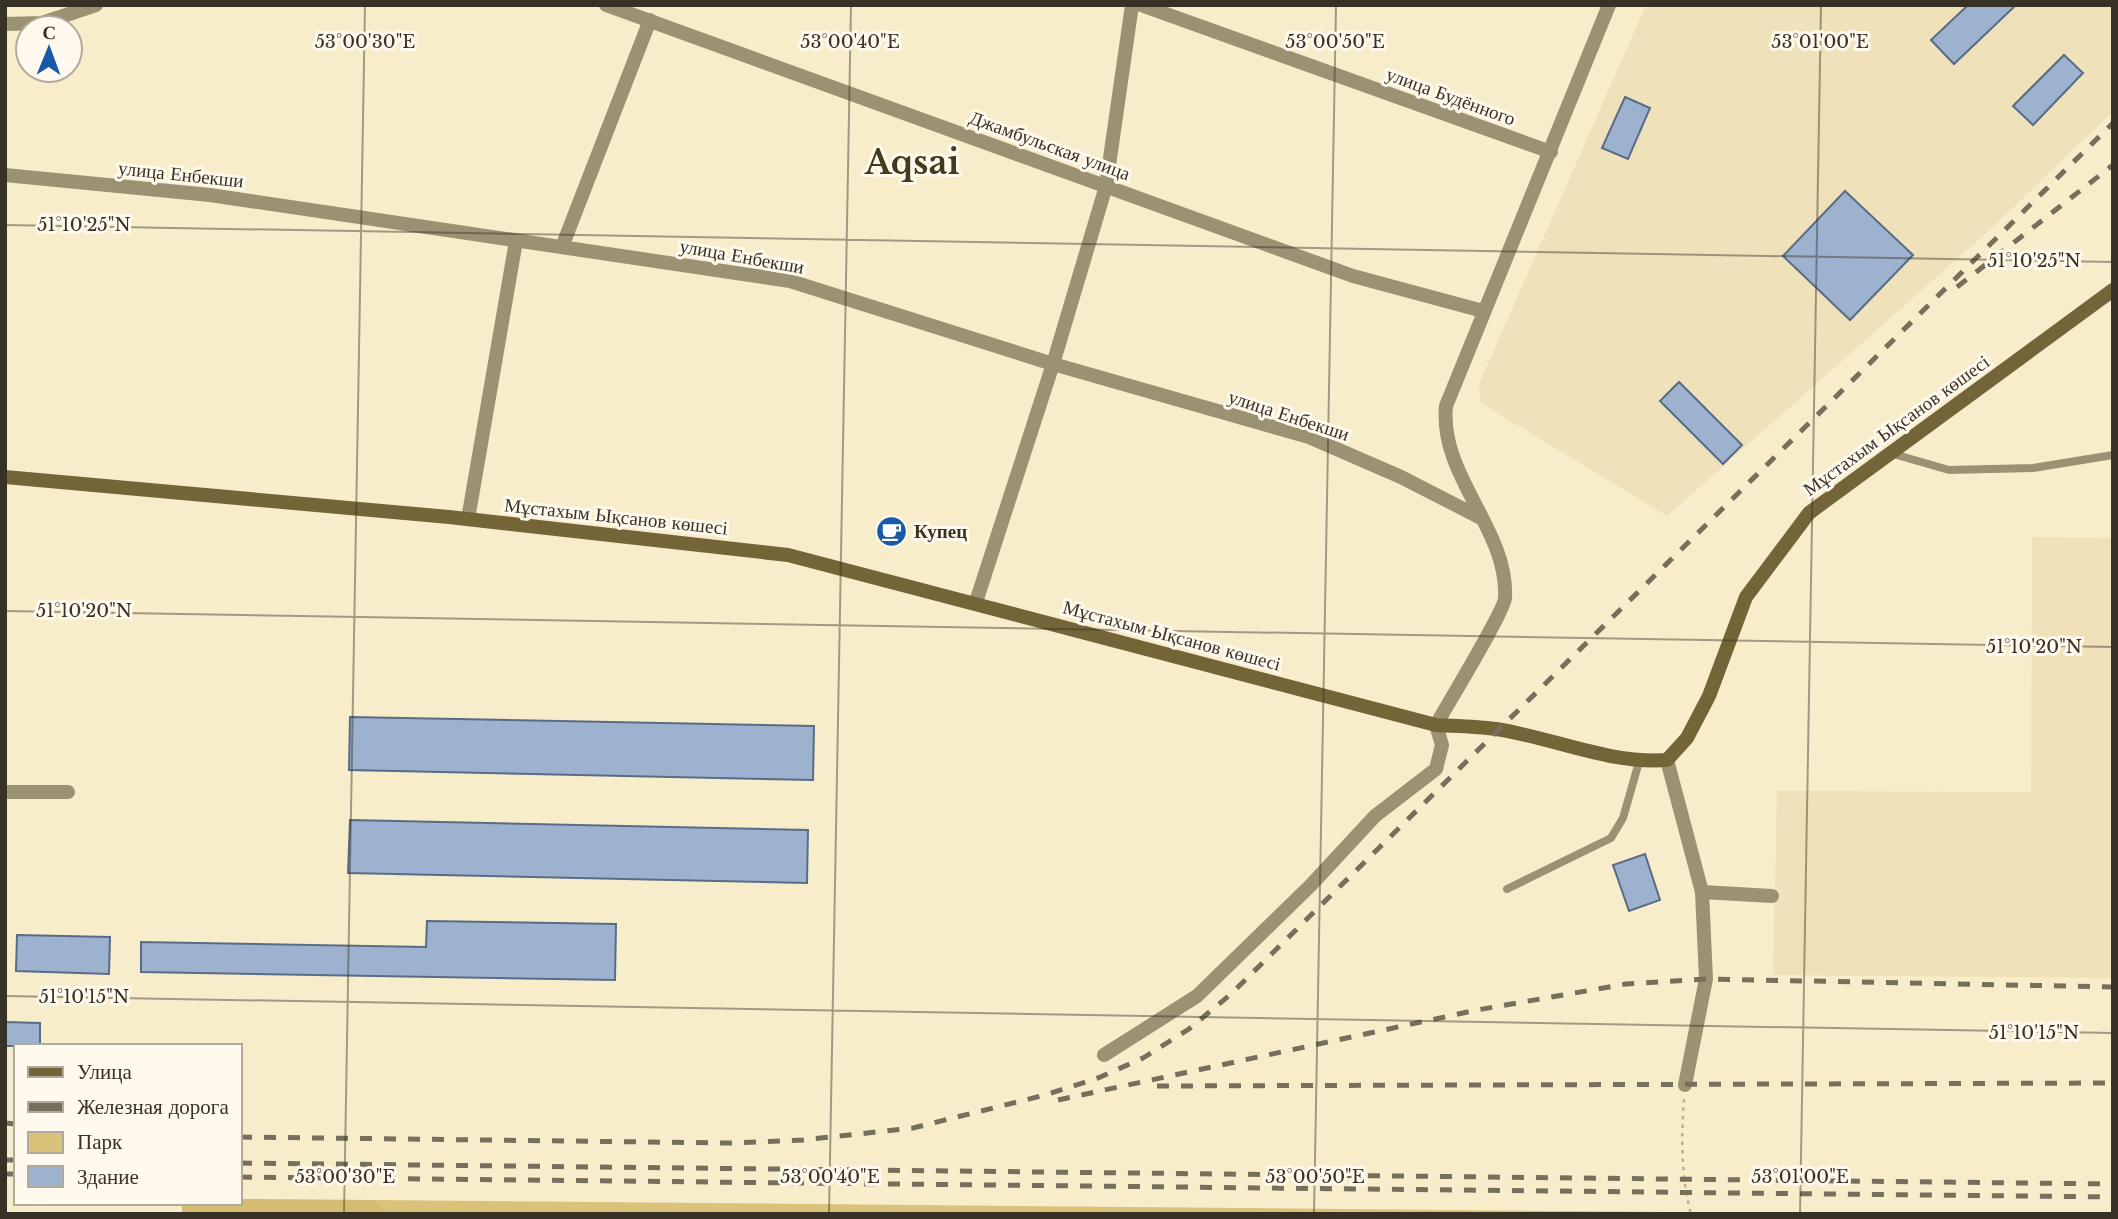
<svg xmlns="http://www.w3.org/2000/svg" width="2118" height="1219" font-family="'Libre Baskerville',serif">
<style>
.built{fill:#efe1b9}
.green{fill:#dac27a}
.forest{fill:#d4bd73}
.building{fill:#9db2ce;stroke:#596c85;stroke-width:2}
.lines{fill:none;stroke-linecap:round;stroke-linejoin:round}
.path{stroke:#b9b095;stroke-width:2.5;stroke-dasharray:3.5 5;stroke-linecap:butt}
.service{stroke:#9b9173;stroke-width:8}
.minor{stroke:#9b9173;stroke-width:14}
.secondary{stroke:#746538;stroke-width:14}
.rail{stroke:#766f5b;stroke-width:5;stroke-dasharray:12 12;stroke-linecap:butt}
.ticks{fill:none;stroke:#373225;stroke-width:2;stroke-opacity:0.45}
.labels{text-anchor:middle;stroke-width:6;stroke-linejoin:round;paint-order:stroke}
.street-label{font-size:19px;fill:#373225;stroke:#fffaed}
.poi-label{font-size:19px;font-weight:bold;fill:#373225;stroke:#fffaed;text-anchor:start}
.town-label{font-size:33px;font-weight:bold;fill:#443a1d;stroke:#fffaed}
.ticks-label{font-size:18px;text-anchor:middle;fill:#373225;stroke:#fffaed;stroke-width:6;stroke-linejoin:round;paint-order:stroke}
</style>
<rect width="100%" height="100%" fill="#f8edcb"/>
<g class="built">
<polygon points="1646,5 2113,5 2113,111 1992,228 1667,516 1481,403 1479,384"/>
<polygon points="2032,537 2113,538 2113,978 1773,975 1777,791 2031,792"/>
</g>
<polygon class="green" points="375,1200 1672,1212 1672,1214 391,1214"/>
<polygon class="forest" points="240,1199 375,1200 391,1214 182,1214 182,1203 240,1203"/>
<g class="building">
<polygon points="1968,5 2016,5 1954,64 1931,40"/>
<polygon points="2064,55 2083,73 2033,125 2013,106"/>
<polygon points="1625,97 1650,108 1628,159 1602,148"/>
<polygon points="1845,191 1913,255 1850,320 1783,256"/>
<polygon points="1679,382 1742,445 1723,464 1660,401"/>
<polygon points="350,717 814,726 813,780 349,770"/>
<polygon points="350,820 808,830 807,883 348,873"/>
<polygon points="1645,854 1660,900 1629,911 1613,865"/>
<polygon points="427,921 616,924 615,980 141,972 141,942 426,947"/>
<polygon points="17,935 110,937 109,974 16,971"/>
<polygon points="5,1022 40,1023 40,1046 5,1046"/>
</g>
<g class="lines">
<path class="path" d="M1684 1099C1681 1137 1681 1177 1691 1214"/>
<g class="service">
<polyline points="1890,453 1949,470 2033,468 2113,455"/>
<polyline points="1507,889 1611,838 1623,818 1639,762"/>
</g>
<g class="minor">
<polyline points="606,5 1353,276 1483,311"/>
<polyline points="1141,5 1551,152"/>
<polyline points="5,24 42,23 96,5"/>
<polyline points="5,175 210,195 790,281 1053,364 1309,437 1401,477 1481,518"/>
<polyline points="562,247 650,20"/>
<polyline points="468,519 516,241"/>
<polyline points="976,602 1053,364 1106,186 1132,5"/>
<polyline points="1667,760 1702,892 1706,979 1685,1085"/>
<polyline points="5,792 68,792"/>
<polyline points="1702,892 1772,896"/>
<path d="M1104 1055 1197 996 1311 885 1375 816 1436 769 1442 745 1436 725C1447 705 1504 612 1505 598 1509 530 1439 476 1446 406L1609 5"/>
</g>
<path class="secondary" d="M5 477 449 517 788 555 1436 725C1456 726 1477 726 1496 729 1555 738 1607 764 1667 760L1687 738 1709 696 1746 597 1809 513 2113 290"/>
<g class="rail">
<polyline points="1957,287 2113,165"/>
<polyline points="1157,1086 2113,1083"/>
<polyline points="1058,1100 1477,1010 1626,984 1706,979 2113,987"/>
<polyline points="5,1123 16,1124"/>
<polyline points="240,1137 730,1143 803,1140 913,1128 1045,1095 1098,1078 1143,1058 1189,1029 1231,994 2113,123"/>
<polyline points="5,1160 16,1160"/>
<polyline points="240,1163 2113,1184"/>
<polyline points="5,1174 16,1174"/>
<polyline points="240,1177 2113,1197"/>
</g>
</g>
<path class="ticks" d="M5 225 2113 262M5 611 2113 647M5 996 2113 1033M344 1214 365 5M829 1214 851 5M1314 1214 1336 5M1800 1214 1821 5"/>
<defs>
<symbol id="cafe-disc" viewBox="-11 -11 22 22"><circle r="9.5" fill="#185aaa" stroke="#fffaed"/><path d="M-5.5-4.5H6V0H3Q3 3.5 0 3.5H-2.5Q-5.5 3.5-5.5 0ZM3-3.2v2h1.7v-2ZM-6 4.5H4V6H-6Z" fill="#fff"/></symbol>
</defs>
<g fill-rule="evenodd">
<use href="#cafe-disc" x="874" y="514" width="35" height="35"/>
</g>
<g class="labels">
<g class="street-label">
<text transform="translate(1451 96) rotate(20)" y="7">улица Будённого</text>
<text transform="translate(1050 145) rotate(20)" y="7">Джамбульская улица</text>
<text transform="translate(181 174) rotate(6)" y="7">улица Енбекши</text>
<text transform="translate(742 256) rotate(10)" y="7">улица Енбекши</text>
<text transform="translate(1289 415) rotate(18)" y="7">улица Енбекши</text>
<text transform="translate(1896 425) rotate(-36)" y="7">Мұстахым Ықсанов көшесі</text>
<text transform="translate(616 516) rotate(6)" y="7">Мұстахым Ықсанов көшесі</text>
<text transform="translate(1172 635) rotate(15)" y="7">Мұстахым Ықсанов көшесі</text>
</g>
<g class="poi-label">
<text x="914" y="538">Купец</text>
</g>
<g class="town-label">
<text x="912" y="174">Aqsai</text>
</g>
</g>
<g class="ticks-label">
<text x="365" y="48">53°00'30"E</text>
<text x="850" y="48">53°00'40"E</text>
<text x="1335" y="48">53°00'50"E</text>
<text x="1820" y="48">53°01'00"E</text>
<text x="84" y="231">51°10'25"N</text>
<text x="2034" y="267">51°10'25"N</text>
<text x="84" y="617">51°10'20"N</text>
<text x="2034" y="653">51°10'20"N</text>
<text x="84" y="1003">51°10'15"N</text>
<text x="2034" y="1039">51°10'15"N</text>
<text x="345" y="1183">53°00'30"E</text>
<text x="830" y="1183">53°00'40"E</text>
<text x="1315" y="1183">53°00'50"E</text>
<text x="1800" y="1183">53°01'00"E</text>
</g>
<rect width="2118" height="1219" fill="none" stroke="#373225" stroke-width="14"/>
<rect x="14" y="1044" width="228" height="161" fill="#fffaed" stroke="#afaa9d" stroke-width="2"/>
<rect x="28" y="1067" width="35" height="10" fill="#746538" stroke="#afaa9d" stroke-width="2"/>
<text x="77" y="1079" font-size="21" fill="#373225">Улица</text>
<rect x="28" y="1102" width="35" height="10" fill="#766f5b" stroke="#afaa9d" stroke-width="2"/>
<text x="77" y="1114" font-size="21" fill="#373225">Железная дорога</text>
<rect x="28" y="1132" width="35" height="21" fill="#dac27a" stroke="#afaa9d" stroke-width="2"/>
<text x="77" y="1149" font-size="21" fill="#373225">Парк</text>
<rect x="28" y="1166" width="35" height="21" fill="#9db2ce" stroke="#afaa9d" stroke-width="2"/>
<text x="77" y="1184" font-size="21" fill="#373225">Здание</text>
<g transform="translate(49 49) rotate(1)"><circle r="33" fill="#fffaed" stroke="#afaa9d" stroke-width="2"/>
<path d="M0-5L12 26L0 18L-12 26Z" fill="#185aaa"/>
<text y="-10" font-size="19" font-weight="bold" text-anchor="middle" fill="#373225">С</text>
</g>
</svg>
